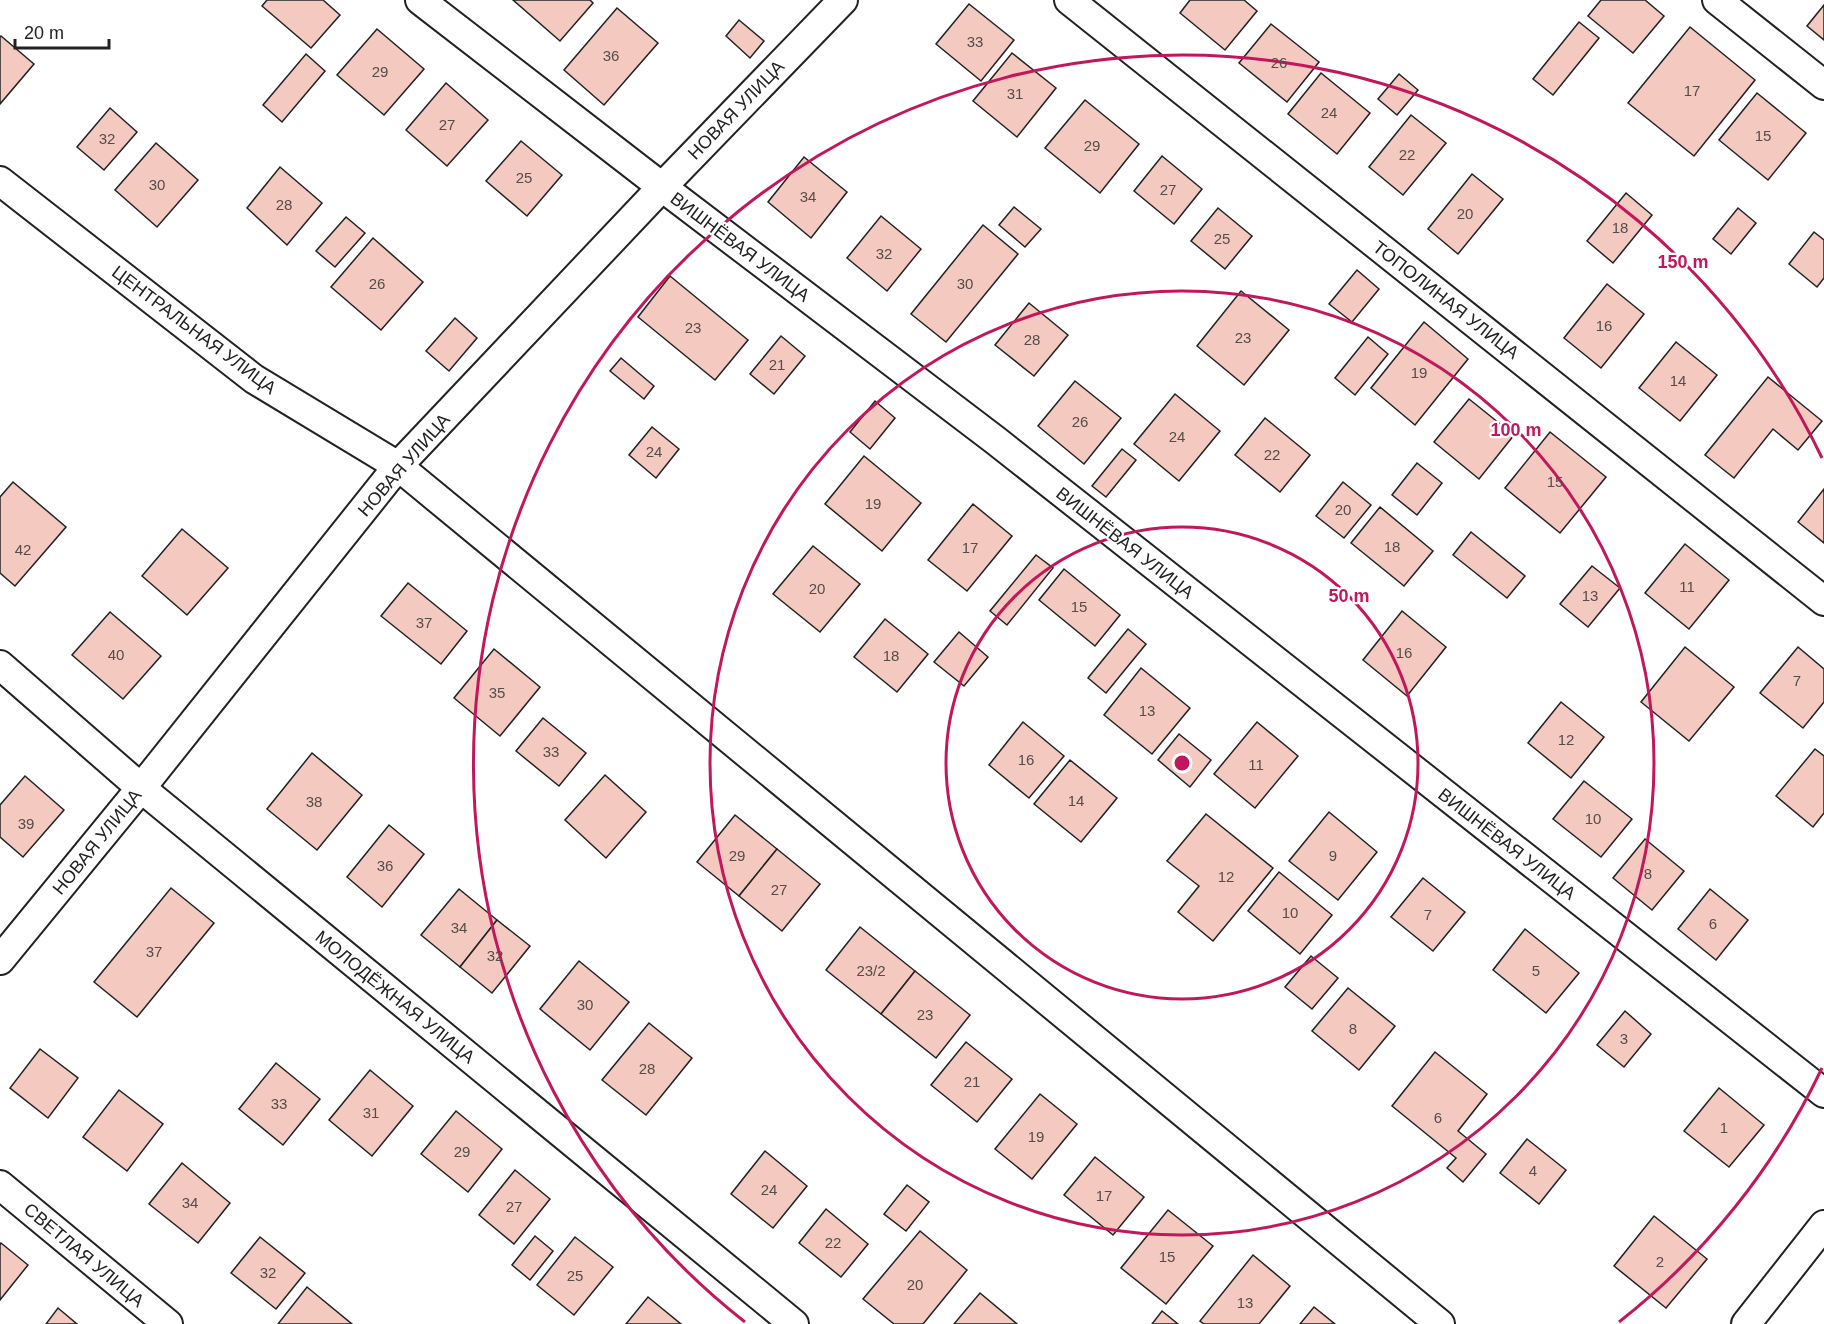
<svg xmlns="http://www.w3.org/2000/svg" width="1824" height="1324" font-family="Arial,sans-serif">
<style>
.building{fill:#f3c9c0;stroke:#222;stroke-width:1.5}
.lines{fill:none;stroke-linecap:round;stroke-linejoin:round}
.minor-casing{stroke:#222;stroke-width:32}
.minor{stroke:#fff;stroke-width:28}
.ring{fill:none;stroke:#c2185b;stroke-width:3}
.labels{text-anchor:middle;stroke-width:4.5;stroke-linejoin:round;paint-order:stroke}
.number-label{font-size:15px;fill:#564c4a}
.street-label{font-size:18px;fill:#222;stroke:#fff}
.centre{fill:#c2185b;stroke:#fff;stroke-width:3}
.ring-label{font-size:18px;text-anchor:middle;font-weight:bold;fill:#c2185b;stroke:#fff;stroke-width:4.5;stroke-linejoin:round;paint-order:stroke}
</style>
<rect width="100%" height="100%" fill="#fff"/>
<g class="building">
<polygon points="267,0 323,0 340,15 311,48 262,6"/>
<polygon points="513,0 590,0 593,3 560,41"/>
<polygon points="1190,0 1244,0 1257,11 1225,50 1180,13"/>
<polygon points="1601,0 1645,0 1664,16 1633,53 1588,16"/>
<polygon points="969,4 1014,40 981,81 936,44"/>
<polygon points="1824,5 1824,40 1807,26"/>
<polygon points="617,8 658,43 604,105 564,70"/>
<polygon points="739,20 764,41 750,58 726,36"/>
<polygon points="1579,22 1599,38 1553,95 1533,79"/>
<polygon points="1271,24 1319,62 1287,102 1239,63"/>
<polygon points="1690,27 1755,80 1694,156 1628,103"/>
<polygon points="377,29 424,69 384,115 337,75"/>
<polygon points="1,36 34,64 0,104 0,37"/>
<polygon points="1012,53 1056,88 1017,137 973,101"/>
<polygon points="306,54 325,71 282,122 263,105"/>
<polygon points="1321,73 1370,113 1337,154 1288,114"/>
<polygon points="1399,74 1418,90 1397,115 1378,99"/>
<polygon points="446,83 488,120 447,166 406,130"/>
<polygon points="1757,93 1806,133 1768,180 1719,140"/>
<polygon points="1085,100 1139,144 1100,193 1045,148"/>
<polygon points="110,108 137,132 104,170 77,147"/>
<polygon points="1411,115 1446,143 1403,195 1369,167"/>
<polygon points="521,141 562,175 527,216 486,181"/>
<polygon points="156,143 198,180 157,227 115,190"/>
<polygon points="1162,156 1202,189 1174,224 1134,191"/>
<polygon points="804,157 847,192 811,238 768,202"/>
<polygon points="280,167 322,203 287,245 247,208"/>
<polygon points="1472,174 1503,199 1458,254 1428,229"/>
<polygon points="1626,193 1652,215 1613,263 1587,241"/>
<polygon points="1014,207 1041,229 1025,247 999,225"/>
<polygon points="1218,208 1252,236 1225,269 1191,241"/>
<polygon points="1738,208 1756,223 1731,254 1713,239"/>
<polygon points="881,216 921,249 887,291 847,258"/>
<polygon points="346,217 365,233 335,267 316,251"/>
<polygon points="983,225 1018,254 946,342 911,314"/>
<polygon points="1814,232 1824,240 1824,278 1817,287 1789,264"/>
<polygon points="373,238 423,282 381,330 331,287"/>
<polygon points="1357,270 1379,289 1352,322 1329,304"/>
<polygon points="670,276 748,340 715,380 638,317"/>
<polygon points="1607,284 1644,314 1601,368 1564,338"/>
<polygon points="1241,291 1289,330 1244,385 1197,346"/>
<polygon points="1029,303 1068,335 1034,376 995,345"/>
<polygon points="455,318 477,338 449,371 426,351"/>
<polygon points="1424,322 1468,359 1415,425 1371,388"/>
<polygon points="781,336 805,356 774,394 750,374"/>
<polygon points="1368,337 1388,354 1355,395 1335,378"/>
<polygon points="1676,342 1717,375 1680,421 1639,388"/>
<polygon points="621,358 654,386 644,399 610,371"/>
<polygon points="1768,377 1822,421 1798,450 1773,429 1734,478 1705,455"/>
<polygon points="1075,381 1121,418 1084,464 1038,426"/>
<polygon points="1175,394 1220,431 1179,481 1134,444"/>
<polygon points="1469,399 1514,435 1479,479 1434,442"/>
<polygon points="875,401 895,418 870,449 850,432"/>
<polygon points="1265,418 1310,455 1280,492 1235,455"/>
<polygon points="652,427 679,449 656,478 629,455"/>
<polygon points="1550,432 1606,477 1560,533 1505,488"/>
<polygon points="1122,449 1136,460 1106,497 1092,486"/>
<polygon points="864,456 921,503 882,551 825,504"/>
<polygon points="1417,463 1442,483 1417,515 1392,495"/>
<polygon points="13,482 66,527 15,586 0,573 0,497"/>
<polygon points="1343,482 1371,505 1344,538 1316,516"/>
<polygon points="1824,489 1824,543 1798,522"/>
<polygon points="973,504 1012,536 967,591 928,560"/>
<polygon points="1380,507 1433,551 1404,586 1351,543"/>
<polygon points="182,529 228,568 187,615 142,576"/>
<polygon points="1471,532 1525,576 1507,598 1453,555"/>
<polygon points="1685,544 1729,580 1689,629 1645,593"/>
<polygon points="813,546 860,584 820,632 773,594"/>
<polygon points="1036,555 1053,568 1007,625 990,611"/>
<polygon points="1592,566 1620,588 1588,627 1560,604"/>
<polygon points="1064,569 1120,615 1095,646 1039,600"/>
<polygon points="408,583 467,631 441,664 381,616"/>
<polygon points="1402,611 1446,647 1407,696 1363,660"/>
<polygon points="110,612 161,656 123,699 72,655"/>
<polygon points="885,619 928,654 897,692 854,657"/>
<polygon points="1128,629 1146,644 1106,693 1088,678"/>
<polygon points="959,632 988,657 964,686 934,662"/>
<polygon points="1685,647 1734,687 1689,741 1641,702"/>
<polygon points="1798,647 1824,669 1824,702 1803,728 1760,693"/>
<polygon points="494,649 540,687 500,736 454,698"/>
<polygon points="1141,668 1190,708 1152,754 1104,715"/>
<polygon points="1561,702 1604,737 1571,778 1528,743"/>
<polygon points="543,718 586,753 559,786 516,751"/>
<polygon points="1023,722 1064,756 1029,798 989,765"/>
<polygon points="1257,722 1298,756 1255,808 1214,774"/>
<polygon points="1179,734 1211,760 1190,787 1158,760"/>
<polygon points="1815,749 1824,756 1824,813 1813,827 1776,796"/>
<polygon points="312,753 362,795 317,850 267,809"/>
<polygon points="1070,760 1117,798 1081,842 1034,804"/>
<polygon points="605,775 646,812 606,858 565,820"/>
<polygon points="25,776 64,810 23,857 0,837 0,805"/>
<polygon points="1584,781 1632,819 1601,857 1553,819"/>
<polygon points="1329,812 1377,852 1338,900 1289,861"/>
<polygon points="1206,814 1273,868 1213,941 1178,912 1199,886 1167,861"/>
<polygon points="735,815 777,849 739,896 697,862"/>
<polygon points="389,825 424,854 382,907 347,877"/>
<polygon points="1645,839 1684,871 1652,910 1613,878"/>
<polygon points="777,849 820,884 782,931 739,896"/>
<polygon points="1279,872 1332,915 1300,954 1248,911"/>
<polygon points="1423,878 1465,912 1433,951 1391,917"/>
<polygon points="171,888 214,923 137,1017 94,982"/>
<polygon points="459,889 497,920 460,967 421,935"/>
<polygon points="1710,889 1748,920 1716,960 1678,929"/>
<polygon points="497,920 530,946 492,993 460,967"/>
<polygon points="860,927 915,971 881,1014 826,970"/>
<polygon points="1525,929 1579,973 1546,1013 1493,970"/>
<polygon points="1311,956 1338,978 1312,1009 1285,987"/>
<polygon points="579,961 629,1002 590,1050 540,1009"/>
<polygon points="915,971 970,1015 936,1058 881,1014"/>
<polygon points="1348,988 1395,1026 1359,1070 1312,1031"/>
<polygon points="1625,1011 1651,1034 1624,1067 1597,1045"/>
<polygon points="649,1023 692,1058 646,1115 602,1080"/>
<polygon points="966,1042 1012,1079 977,1122 931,1085"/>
<polygon points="40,1049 78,1078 48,1118 10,1088"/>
<polygon points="1435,1052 1487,1094 1458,1131 1486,1154 1463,1182 1447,1168 1456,1158 1392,1106"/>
<polygon points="276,1063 320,1099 283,1145 239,1109"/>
<polygon points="370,1070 413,1106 372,1156 329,1120"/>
<polygon points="1719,1088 1764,1125 1729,1167 1684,1131"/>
<polygon points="119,1090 163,1124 127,1171 83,1137"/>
<polygon points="1040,1094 1077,1124 1032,1179 995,1149"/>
<polygon points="456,1111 502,1149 468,1192 421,1154"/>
<polygon points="1527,1139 1566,1170 1539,1204 1500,1173"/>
<polygon points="765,1151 807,1186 773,1228 731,1194"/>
<polygon points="1095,1157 1144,1197 1113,1235 1064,1195"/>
<polygon points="182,1163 230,1203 198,1243 149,1204"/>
<polygon points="515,1170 550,1199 514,1244 479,1215"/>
<polygon points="907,1185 929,1202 906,1231 884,1214"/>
<polygon points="826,1209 868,1244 841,1277 799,1243"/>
<polygon points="1168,1210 1213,1246 1166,1304 1121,1268"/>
<polygon points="1654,1216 1707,1259 1666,1308 1614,1266"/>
<polygon points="920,1231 967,1270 923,1324 894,1324 863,1299"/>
<polygon points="535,1236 553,1251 530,1280 512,1265"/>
<polygon points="260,1237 305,1273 276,1309 231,1273"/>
<polygon points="575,1237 613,1267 574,1315 537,1285"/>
<polygon points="1,1243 28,1265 0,1300 0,1245"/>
<polygon points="1253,1255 1290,1286 1259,1324 1204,1324 1200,1321"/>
<polygon points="307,1287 352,1324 278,1324"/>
<polygon points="980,1293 1017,1324 954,1324"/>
<polygon points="648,1297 681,1324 626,1324"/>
<polygon points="1314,1307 1335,1324 1300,1324"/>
<polygon points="58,1308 77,1324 46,1324"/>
<polygon points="1162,1311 1178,1324 1152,1324"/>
</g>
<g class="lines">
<defs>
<g id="minor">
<polyline points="420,0 662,187 995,440 1824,1093"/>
<polyline points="1069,0 1824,601"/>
<polyline points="1717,0 1824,85"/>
<polyline points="0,181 254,379 398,466 1440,1324"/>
<polyline points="0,665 141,788 794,1324"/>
<polyline points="0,960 141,788 398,466 662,187 843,0"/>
<polyline points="0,1185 168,1324"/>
<polyline points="1746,1324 1824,1225"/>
</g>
</defs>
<use href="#minor" class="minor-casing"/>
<use href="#minor" class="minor"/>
</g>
<g class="ring">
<circle cx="1182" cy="763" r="236"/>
<circle cx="1182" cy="763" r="472"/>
<path d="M1822 1068A709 709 0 0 1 1619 1322M745 1322A709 709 0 1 1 1822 458"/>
</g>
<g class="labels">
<g class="number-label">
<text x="975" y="47">33</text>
<text x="611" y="61">36</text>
<text x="1279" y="68">26</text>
<text x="380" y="77">29</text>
<text x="1692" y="96">17</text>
<text x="1015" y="99">31</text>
<text x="1329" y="118">24</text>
<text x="447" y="130">27</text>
<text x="1763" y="141">15</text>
<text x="107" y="144">32</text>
<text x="1092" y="151">29</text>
<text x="1407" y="160">22</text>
<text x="524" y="183">25</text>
<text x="157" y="190">30</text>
<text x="1168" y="195">27</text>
<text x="808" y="202">34</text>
<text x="284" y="210">28</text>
<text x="1465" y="219">20</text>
<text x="1620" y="233">18</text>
<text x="1222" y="244">25</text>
<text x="884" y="259">32</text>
<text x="377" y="289">26</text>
<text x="965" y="289">30</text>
<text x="1604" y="331">16</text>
<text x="693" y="333">23</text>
<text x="1243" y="343">23</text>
<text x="1032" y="345">28</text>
<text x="777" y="370">21</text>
<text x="1419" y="378">19</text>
<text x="1678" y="386">14</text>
<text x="1080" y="427">26</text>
<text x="1177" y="442">24</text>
<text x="654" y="457">24</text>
<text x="1272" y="460">22</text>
<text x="1555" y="487">15</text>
<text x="873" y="509">19</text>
<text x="1343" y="515">20</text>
<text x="1392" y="552">18</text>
<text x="970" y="553">17</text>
<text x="23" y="555">42</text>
<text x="1687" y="592">11</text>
<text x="817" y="594">20</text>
<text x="1590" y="601">13</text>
<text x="1079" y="612">15</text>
<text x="424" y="628">37</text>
<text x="1404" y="658">16</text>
<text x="116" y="660">40</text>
<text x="891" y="661">18</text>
<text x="1797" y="686">7</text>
<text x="497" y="698">35</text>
<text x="1147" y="716">13</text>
<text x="1566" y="745">12</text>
<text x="551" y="757">33</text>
<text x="1026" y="765">16</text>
<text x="1256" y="770">11</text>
<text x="1076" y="806">14</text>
<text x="314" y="807">38</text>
<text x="1593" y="824">10</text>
<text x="26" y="829">39</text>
<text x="737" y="861">29</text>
<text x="1333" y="861">9</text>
<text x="385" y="871">36</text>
<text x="1648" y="879">8</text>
<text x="1226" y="882">12</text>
<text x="779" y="895">27</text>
<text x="1290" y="918">10</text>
<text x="1428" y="920">7</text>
<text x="1713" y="929">6</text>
<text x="459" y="933">34</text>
<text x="154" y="957">37</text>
<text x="495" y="961">32</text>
<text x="871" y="976">23/2</text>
<text x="1536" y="976">5</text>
<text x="585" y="1010">30</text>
<text x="925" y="1020">23</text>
<text x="1353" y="1034">8</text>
<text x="1624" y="1044">3</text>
<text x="647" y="1074">28</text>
<text x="972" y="1087">21</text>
<text x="279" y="1109">33</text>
<text x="371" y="1118">31</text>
<text x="1438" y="1123">6</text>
<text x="1724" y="1133">1</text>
<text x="1036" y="1142">19</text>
<text x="462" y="1157">29</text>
<text x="1533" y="1176">4</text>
<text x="769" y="1195">24</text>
<text x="1104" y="1201">17</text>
<text x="190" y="1208">34</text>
<text x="514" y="1212">27</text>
<text x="833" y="1248">22</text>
<text x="1167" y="1262">15</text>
<text x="1660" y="1267">2</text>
<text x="268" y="1278">32</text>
<text x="575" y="1281">25</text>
<text x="915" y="1290">20</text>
<text x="1245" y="1308">13</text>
</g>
<g class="street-label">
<text transform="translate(736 110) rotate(-46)" y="6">НОВАЯ УЛИЦА</text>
<text transform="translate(740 247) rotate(37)" y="6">ВИШНЁВАЯ УЛИЦА</text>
<text transform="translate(1446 300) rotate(38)" y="6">ТОПОЛИНАЯ УЛИЦА</text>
<text transform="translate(194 330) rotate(37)" y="6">ЦЕНТРАЛЬНАЯ УЛИЦА</text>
<text transform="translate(404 465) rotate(-49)" y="6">НОВАЯ УЛИЦА</text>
<text transform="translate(1125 543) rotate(38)" y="6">ВИШНЁВАЯ УЛИЦА</text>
<text transform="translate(97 842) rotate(-51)" y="6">НОВАЯ УЛИЦА</text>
<text transform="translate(1507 844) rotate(38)" y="6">ВИШНЁВАЯ УЛИЦА</text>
<text transform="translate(395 997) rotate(39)" y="6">МОЛОДЁЖНАЯ УЛИЦА</text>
<text transform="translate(84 1255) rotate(40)" y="6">СВЕТЛАЯ УЛИЦА</text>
</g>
</g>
<circle cx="1182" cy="763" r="9" class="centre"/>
<g class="ring-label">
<text x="1683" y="268">150 m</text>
<text x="1516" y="436">100 m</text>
<text x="1349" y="602">50 m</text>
</g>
<path d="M15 39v9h94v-9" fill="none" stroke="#222222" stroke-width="3"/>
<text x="24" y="39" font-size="18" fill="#222222" stroke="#ffffff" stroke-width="4.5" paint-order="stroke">20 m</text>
</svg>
